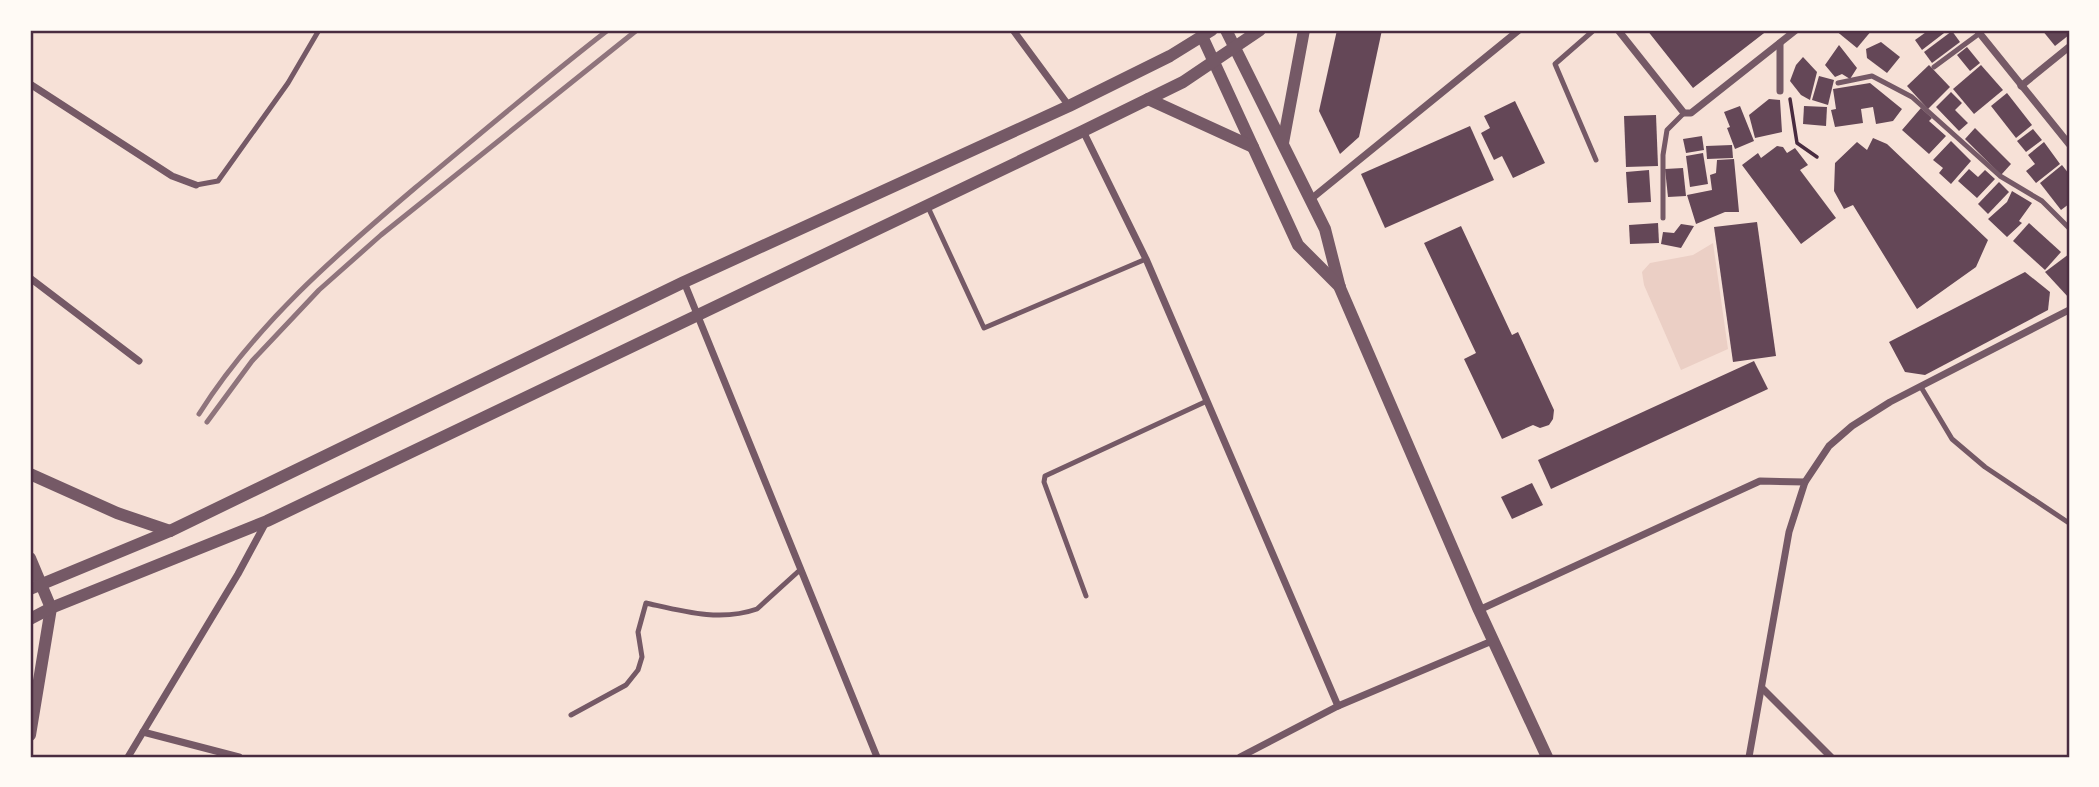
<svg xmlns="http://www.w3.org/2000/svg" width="2099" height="787" font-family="Ubuntu,sans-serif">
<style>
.green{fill:#ebcfc5}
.building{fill:#644757}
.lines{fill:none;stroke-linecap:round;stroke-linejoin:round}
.path{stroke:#4a2c40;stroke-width:3.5}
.service{stroke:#755966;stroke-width:5}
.minor{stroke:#755966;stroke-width:7}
.tertiary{stroke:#755966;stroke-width:12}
.rail{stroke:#8f747c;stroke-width:5}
.neatline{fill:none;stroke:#4a2c40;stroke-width:2.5}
</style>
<rect width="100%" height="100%" fill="#f7e1d7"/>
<polygon class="green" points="1713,243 1728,349 1681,370 1644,285 1642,272 1650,263 1693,255"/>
<g class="building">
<polygon points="1337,30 1382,30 1359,137 1340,154 1319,111"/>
<polygon points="1647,30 1706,30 1708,32 1711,30 1768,30 1693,88"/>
<polygon points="1835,30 1872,30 1857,48"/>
<polygon points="1929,30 1948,30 1922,50 1915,40"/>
<polygon points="2042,30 2069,30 2069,35 2055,46"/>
<polygon points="1952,31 1960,42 1932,63 1924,52"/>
<polygon points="1881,42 1900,57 1887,73 1867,58 1866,49"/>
<polygon points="1839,45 1857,68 1850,79 1842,74 1835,77 1825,65"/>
<polygon points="1967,47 1980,63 1970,71 1957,55"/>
<polygon points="1803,57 1817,72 1810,100 1801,95 1790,81 1796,65"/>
<polygon points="1929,65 1950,87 1928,109 1907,86"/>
<polygon points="1981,65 2003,90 1974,114 1953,89"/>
<polygon points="1819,76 1834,80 1828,105 1812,100"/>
<polygon points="1870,83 1902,109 1893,121 1876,124 1873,107 1861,109 1863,123 1835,127 1831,110 1836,109 1833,89"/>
<polygon points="1951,92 1962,103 1955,110 1968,123 1959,131 1936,107"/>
<polygon points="2007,93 2032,125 2016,138 1991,106"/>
<polygon points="1769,99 1780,100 1782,132 1755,138 1749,115"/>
<polygon points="1515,101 1545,163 1513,178 1502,156 1494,160 1481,133 1490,128 1484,116"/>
<polygon points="1740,106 1754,141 1735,149 1727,128 1730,127 1724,112"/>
<polygon points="1804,106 1827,107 1826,126 1803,124"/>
<polygon points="1921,108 1932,118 1929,121 1946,136 1929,154 1902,130"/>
<polygon points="1656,115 1658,166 1626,167 1624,116"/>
<polygon points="1470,126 1494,180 1385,228 1361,174"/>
<polygon points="1975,128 2011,164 2001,175 1965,139"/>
<polygon points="2033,129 2042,140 2026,152 2017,141"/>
<polygon points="1702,136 1704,150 1686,153 1683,139"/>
<polygon points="1873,138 1887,144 1988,240 1976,267 1917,309 1853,205 1844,209 1834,191 1835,163 1857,142 1867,150"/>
<polygon points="1951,141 1971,161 1951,184 1939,173 1943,168 1933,160"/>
<polygon points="2044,142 2060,164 2036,183 2026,171 2035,164 2028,155"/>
<polygon points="1732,145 1733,158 1707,159 1706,146"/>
<polygon points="1777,146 1783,147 1787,153 1795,148 1808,165 1800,170 1836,218 1801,244 1742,165 1758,153 1761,158"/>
<polygon points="1703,153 1708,184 1690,187 1686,156"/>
<polygon points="1734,159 1739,212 1725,212 1696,224 1687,195 1712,190 1710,175 1716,173 1717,160"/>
<polygon points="2062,165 2069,174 2069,204 2061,210 2040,183"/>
<polygon points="1683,168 1686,196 1668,197 1665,169"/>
<polygon points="1969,169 1978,177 1985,170 1995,179 1977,198 1958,181"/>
<polygon points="1649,170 1651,202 1628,203 1626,172"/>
<polygon points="1999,182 2009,192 1988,214 1978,204"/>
<polygon points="2012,191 2032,203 2019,221 2022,223 2007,237 1988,219 2007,202"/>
<polygon points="1757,222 1776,356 1733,362 1714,227"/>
<polygon points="1658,223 1659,243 1630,244 1629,225"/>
<polygon points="2029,223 2061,252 2045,270 2013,241"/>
<polygon points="1681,224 1694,226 1681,248 1661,244 1663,232 1674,233"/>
<polygon points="1461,226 1512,335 1518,332 1554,410 1553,419 1549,425 1540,428 1533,425 1502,439 1464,359 1476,353 1424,243"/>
<polygon points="2069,254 2069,298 2045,272"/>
<polygon points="2025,272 2050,292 2048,310 1925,375 1905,372 1889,342"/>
<polygon points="1754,361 1768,389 1551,489 1538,460"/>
<polygon points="1532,483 1543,505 1512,519 1501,497"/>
</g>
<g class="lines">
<polyline class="path" points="1790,99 1797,143 1817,157"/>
<g class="service">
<polyline points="1594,30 1555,64 1596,160"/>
<polyline points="1934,67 1980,33"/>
<polyline points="1838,83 1872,76 1912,97 2000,176 2042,201 2069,228"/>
<polyline points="196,185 218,181 288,83 319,30"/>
<polyline points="927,205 984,328 1146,259"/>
<polyline points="1663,218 1663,155 1667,130 1684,113"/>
<polyline points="1921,387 1952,439 1985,467 2069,523"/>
<polyline points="1086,596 1044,482 1045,476 1207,401"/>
<path d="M571 715 626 685 638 670 642 657 638 632 646 603C682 611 720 622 757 609L801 569"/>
</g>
<g class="minor">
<polyline points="1013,30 1069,106"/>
<polyline points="1618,30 1684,113 1691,113 1796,30"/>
<polyline points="1977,30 2069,144"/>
<polyline points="1780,43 1780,91"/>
<polyline points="30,84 172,176 196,185"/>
<polyline points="2021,86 2069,47"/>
<polyline points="1083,131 1146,259 1338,706"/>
<polyline points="1311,199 1519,30"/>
<polyline points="30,278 139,361"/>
<polyline points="684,282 877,757"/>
<polyline points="1479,610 1760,481 1805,482"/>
<polyline points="1762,688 1831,757"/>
<polyline points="143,732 239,757"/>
<polyline points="128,757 238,574 266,522"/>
<polyline points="1240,757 1338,706 1492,641"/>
<polyline points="1749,757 1789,532 1805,482 1829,446 1852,426 1890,402 2069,310"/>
</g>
<g class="tertiary">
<polyline points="1226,30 1325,229 1340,288 1479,610 1547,757"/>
<polyline points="1202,36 1298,245 1340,287"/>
<polyline points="1148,99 1253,147"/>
<polyline points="1283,143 1304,30"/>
<polyline points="30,474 117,513 170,531"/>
<polyline points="30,558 51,608 30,735"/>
<polyline points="30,589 170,531 684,282 1069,106 1170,56 1212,30"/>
<polyline points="30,619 51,608 267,521 1083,131 1183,82 1260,30"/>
</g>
<g class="rail">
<path d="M199 414C255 325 336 255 415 188 479 135 542 81 608 30"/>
<polyline points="207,422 252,361 319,290 381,235 637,30"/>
</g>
</g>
<rect width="2099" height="787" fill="none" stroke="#fffaf5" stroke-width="63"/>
<rect x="32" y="32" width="2036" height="724" class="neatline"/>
</svg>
